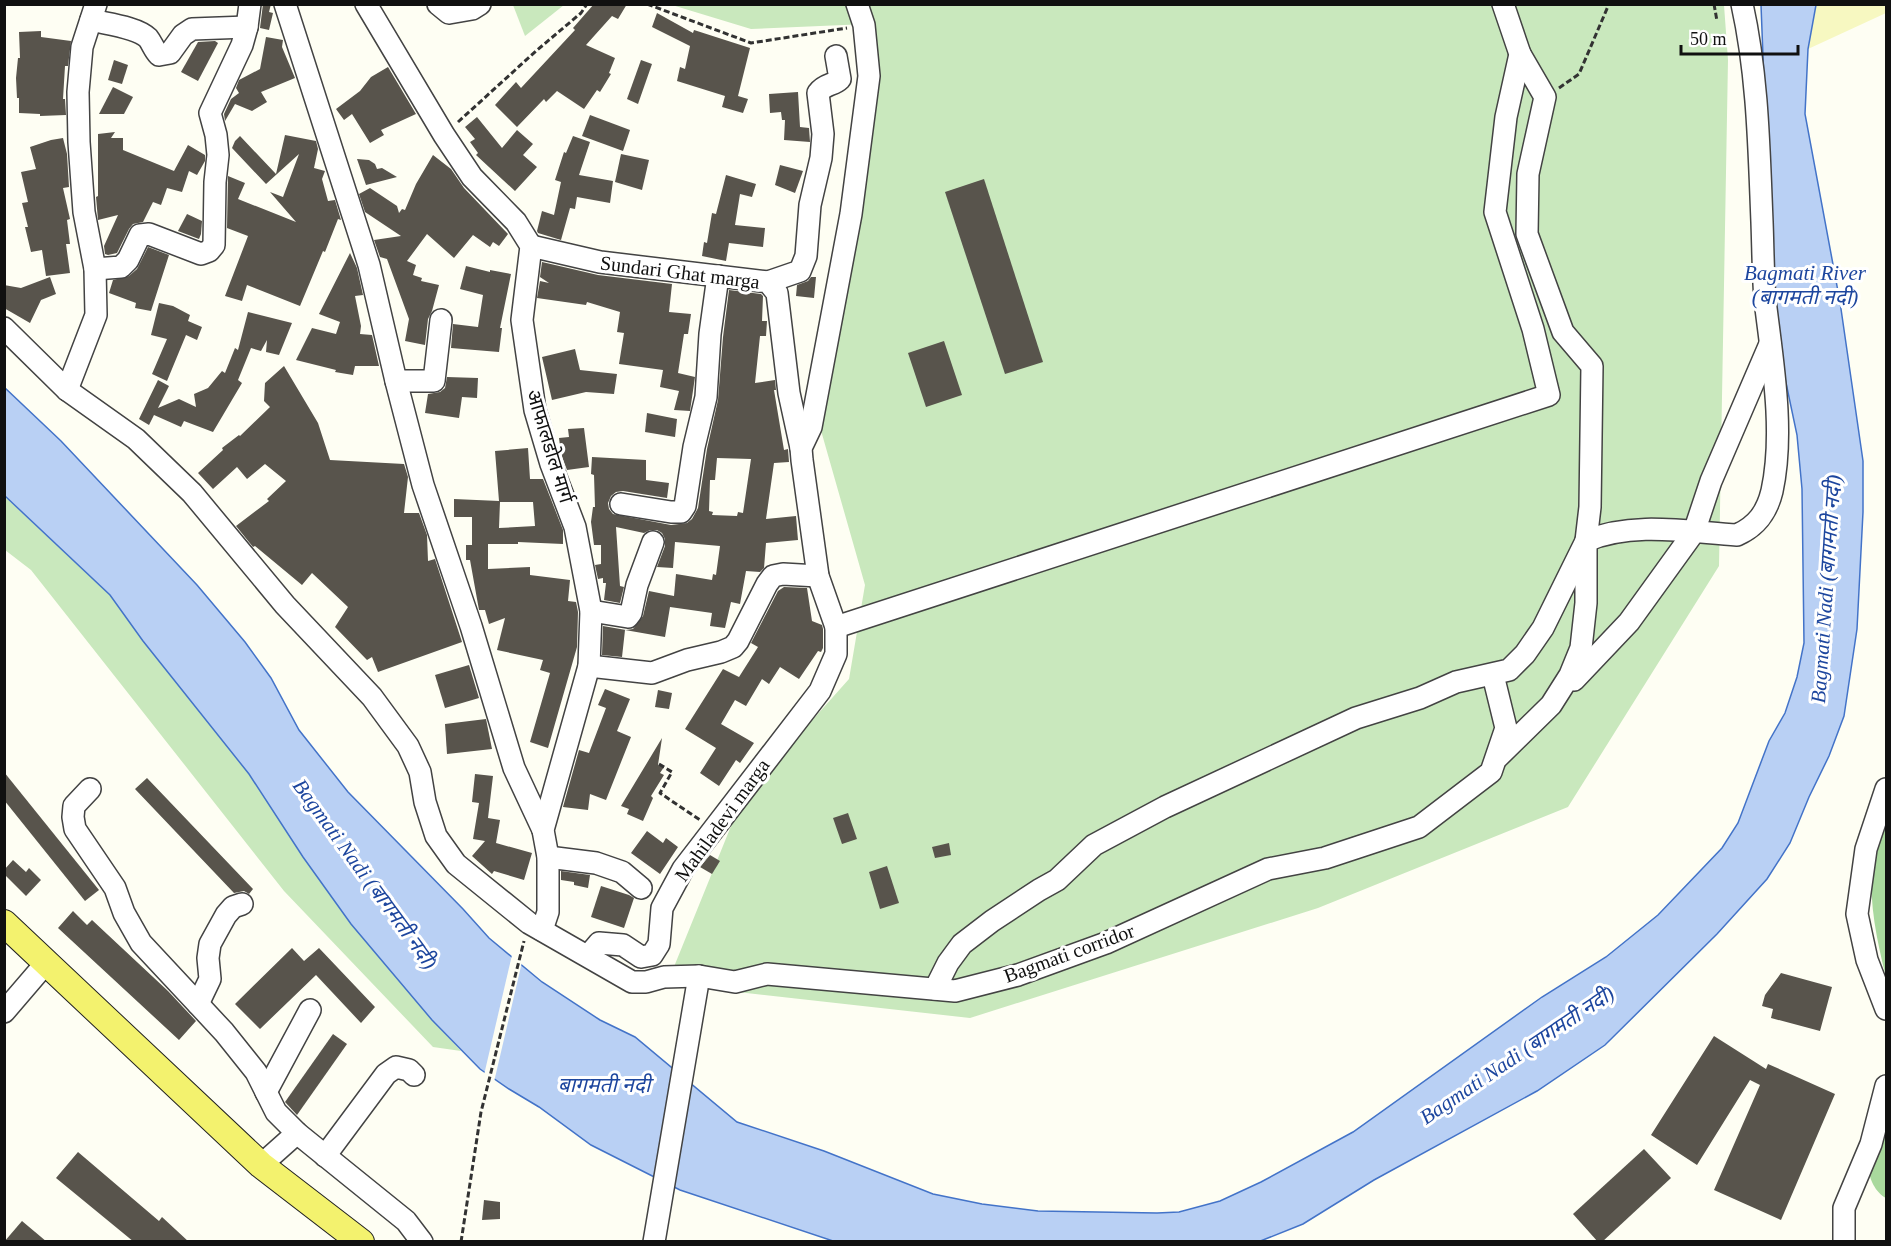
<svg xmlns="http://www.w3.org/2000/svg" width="1891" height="1246" font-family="'Times New Roman','Noto Sans Devanagari',serif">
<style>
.green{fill:#c9e8bd}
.forest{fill:#a9d99d}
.sand{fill:#f7f8c1}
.water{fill:#b9d0f4;stroke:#4373c8;stroke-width:1.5}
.pier{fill:#fefef3}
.building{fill:#58544c;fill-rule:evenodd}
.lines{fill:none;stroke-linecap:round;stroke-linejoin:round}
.minor-casing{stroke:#434343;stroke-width:24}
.major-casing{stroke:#212121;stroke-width:28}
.path{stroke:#323232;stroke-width:3;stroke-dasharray:6 3;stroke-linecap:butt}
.minor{stroke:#fff;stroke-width:21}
.major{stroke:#f3f26e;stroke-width:26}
.labels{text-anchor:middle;stroke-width:6;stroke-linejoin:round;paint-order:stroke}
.street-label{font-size:20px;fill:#101010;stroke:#fff}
.water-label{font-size:21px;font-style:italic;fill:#1d469e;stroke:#fff}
</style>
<rect width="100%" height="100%" fill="#fefef3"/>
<g class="green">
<polygon points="513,5 564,5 525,36"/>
<polygon points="672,5 1724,5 1728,60 1719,566 1568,807 1318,908 970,1018 667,984 742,799 849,679 865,585 818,420 867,24 751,29"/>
<polygon points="4,496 110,595 143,641 249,774 303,857 351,924 432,1020 461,1051 433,1047 284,891 31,570 5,550"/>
</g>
<g class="forest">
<path d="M1886 802V977C1877 941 1869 904 1872 866 1874 845 1882 823 1886 802Z"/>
<path d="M1886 1112V1198C1876 1193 1868 1178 1869 1167 1870 1152 1882 1126 1886 1112Z"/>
</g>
<polygon class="sand" points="1816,5 1886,5 1886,13 1808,49"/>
<polygon class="water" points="1761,5 1816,5 1808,49 1805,114 1840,302 1863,461 1863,512 1857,629 1844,716 1829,756 1809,797 1790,843 1767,879 1717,934 1605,1045 1537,1091 1374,1180 1303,1224 1258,1242 833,1241 680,1190 591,1145 539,1107 509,1089 480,1069 432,1020 351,924 303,857 249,774 143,641 110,595 5,496 4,387 61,441 197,585 245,642 271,678 299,730 348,792 463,909 489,938 542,982 600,1020 635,1037 737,1122 824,1151 933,1194 982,1204 1038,1211 1157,1213 1179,1212 1220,1201 1261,1182 1353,1132 1542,997 1606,957 1658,915 1722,848 1738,823 1769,741 1785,713 1797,677 1804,643 1802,489 1797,435 1777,340 1768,185"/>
<polygon class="pier" points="512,955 522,962 494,1082 484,1075"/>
<g class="building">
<polygon points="263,4 271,4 269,12 273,13 269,30 260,28"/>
<polygon points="594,4 627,4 618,19 612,16 586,45 615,58 609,73 611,74 600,92 597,90 584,109 557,91 546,102 544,99 517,127 495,105 516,82 521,88 575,30 573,28"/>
<polygon points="657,13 693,33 694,30 750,48 738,96 748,99 743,113 722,107 725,96 677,81 680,67 685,69 690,46 652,27"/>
<polygon points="41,31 41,37 71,41 68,66 65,66 63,99 65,99 66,115 40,116 40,114 19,113 19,98 17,98 16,78 18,58 20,58 19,32"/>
<polygon points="266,37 283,40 282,47 295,78 261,92 267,102 252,111 235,104 225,121 224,114 231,99 239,93 236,88 239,80 260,69"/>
<polygon points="215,41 218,43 198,81 181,72 198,42"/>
<polygon points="114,60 128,65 122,84 108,80"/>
<polygon points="641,60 652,64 638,104 627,99"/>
<polygon points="388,67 416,114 381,130 384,135 370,143 352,114 344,120 336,109 360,91 371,77"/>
<polygon points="113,87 133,97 124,114 99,114"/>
<polygon points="798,92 800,127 809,128 810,142 784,140 785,120 782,120 781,112 770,113 769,94"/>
<polygon points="590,115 630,130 623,151 582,136"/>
<polygon points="477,117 502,148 517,130 533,144 523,155 537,167 515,191 476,155 478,153 470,142 475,139 465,127"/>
<polygon points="115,132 111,138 123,138 123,150 174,171 188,145 205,155 205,161 197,175 189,171 182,192 167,188 161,205 153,202 143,222 133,224 129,229 117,253 108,255 105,254 104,246 118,215 98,220 96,197 98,196 98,134"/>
<polygon points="285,135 316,141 318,149 314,168 325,171 322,179 328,201 335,200 341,220 338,219 325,252 323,251 300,306 247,285 242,301 225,296 248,236 227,228 228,176 245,183 238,199 296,222 270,192 283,197 299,154 266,184 232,148 235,141 240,136 276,174"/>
<polygon points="573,136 590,142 579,175 613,181 610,203 577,197 575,209 570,208 561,240 538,233 537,231 542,211 554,215 561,182 555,180 564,152 566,153"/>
<polygon points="63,138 67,154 69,187 63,188 70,219 67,220 70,244 66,244 70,273 46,276 42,250 31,252 25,227 28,227 22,203 28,202 21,172 36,169 30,147 51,140"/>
<polygon points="621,154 649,160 642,190 615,182"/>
<polygon points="433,155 451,169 464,188 508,234 499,246 493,242 490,247 473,235 454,258 427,234 407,261 416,265 413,275 422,278 421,281 439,285 432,311 428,319 425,345 405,341 409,319 387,259 380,257 374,240 401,236 365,212 359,194 370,188 397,206 399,213 402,209 405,210 416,184"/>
<polygon points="357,159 369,160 375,164 377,169 382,168 397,177 366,185"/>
<polygon points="780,165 803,171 795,193 775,185"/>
<polygon points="726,175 756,184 752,197 740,194 735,225 765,228 763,247 729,243 726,261 702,256 704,242 707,243 712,213 716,214"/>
<polygon points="984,179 1043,362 1005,374 945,192"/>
<polygon points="187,214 202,221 201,234 199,239 178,231"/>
<polygon points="148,247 169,255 151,311 135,308 136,303 109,293 113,280 129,276 137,269"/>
<polygon points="350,253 357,268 363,295 355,296 361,326 360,334 372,335 379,366 355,366 353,375 335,372 336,370 296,360 312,328 336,334 340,322 319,314"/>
<polygon points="542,262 598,275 672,284 669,312 691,314 688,334 684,334 678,373 695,377 690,411 674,410 679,391 660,387 663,370 619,364 624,333 617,332 620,312 587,302 586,305 537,298 540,281 549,283 540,277"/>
<polygon points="466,266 490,272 490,270 511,274 500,328 502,328 499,352 451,348 453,324 478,327 483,295 460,289"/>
<polygon points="50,277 56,294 41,300 30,323 4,308 4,285 21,288"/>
<polygon points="811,277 816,277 814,298 796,296 797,285 808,281"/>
<path d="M729 290 761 294 763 296 762 321H767L766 336H760L755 383 775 380 776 390H774L784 450 788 449 789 462 774 463 766 519 796 516 798 540 766 543 764 568 760 572 746 571 740 604 731 602 725 628 710 626 712 613 670 607 665 637 625 630 622 657 602 655 603 626 626 630 633 629 643 616 649 591 674 596 676 574 712 580 713 574 716 575 720 546 675 542 673 568 657 567 665 546V539L662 533 657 530H650L644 533 616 527 620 586 624 587 620 603 604 600 606 583H603V578L598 579 595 565 601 564V545H594L591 522 593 507H595L594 475 591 474 592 457 646 460V480L669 483 667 498 623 491 616 492 611 496 608 503 609 509 613 514 671 525 687 523 692 519 698 508 707 449 718 400 723 337ZM717 458 751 459 743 513 738 512 737 516 712 515 713 512 709 511 710 480H715Z"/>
<polygon points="159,303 173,306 190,315 188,321 202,327 197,340 186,335 167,381 152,374 167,339 151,335"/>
<polygon points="248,312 292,323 279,355 266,352 267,340 261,351 251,348 238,380 242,383 213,432 184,421 181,427 154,415 149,425 139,419 158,380 169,386 158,408 179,399 196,407 194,394 208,388 222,371 225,373 235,348 238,350"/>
<polygon points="944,341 962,395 926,407 908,353"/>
<polygon points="575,349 580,370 617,374 614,394 586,392 552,400 542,357"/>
<polygon points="284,366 318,423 330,460 404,464 408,477 404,513 419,513 427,535 428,561 435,559 462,642 378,672 372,657 367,660 335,627 348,607 312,573 302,585 255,546 253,547 236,526 269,501 267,499 286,481 265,464 247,479 237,467 213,489 198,473 223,450 222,448 239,435 240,436 270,407 264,401 265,383"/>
<polygon points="447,377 478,378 477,398 462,397 459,418 425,413 428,394 440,392 445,388"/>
<polygon points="647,413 677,419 675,437 645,432"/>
<polygon points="584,428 589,467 567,470 561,454 559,438 569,437 568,429"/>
<path d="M528 448 530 479H543L563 530V544L518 542V544H488V569L530 567V575L570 580 568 601 576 602 578 612 577 647 548 748 530 742 550 673 540 670 543 660 497 650 505 618 489 624 485 610H479L470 560H466V545H472V517H454V499L499 501 495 451ZM500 502H533L535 526 499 528Z"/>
<polygon points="784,587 807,588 812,621 822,625 823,629 823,648 821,652 818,651 799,679 780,667 769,684 762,679 746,706 735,700 721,724 754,743 740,763 736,760 719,786 700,773 716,748 685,729 723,669 739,677 758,647 751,643 778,591"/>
<polygon points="469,665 479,698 445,708 435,675"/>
<polygon points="605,689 630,699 617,731 631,737 606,800 590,794 588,810 563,807 579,750 589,753 606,708 598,705"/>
<polygon points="658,690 672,693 669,709 655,707"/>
<polygon points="486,719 492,749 447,754 445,724"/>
<polygon points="662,738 658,765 664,767 660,773 664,775 651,796 653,798 643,821 627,814 629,809 621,806"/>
<polygon points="4,772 99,890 85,901 4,800"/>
<polygon points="475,774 493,776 488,818 500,820 496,843 532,853 524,880 494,871 492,874 472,856 485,841 473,839 479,803 472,802"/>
<polygon points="147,778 253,889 249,894 244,891 234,893 135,789"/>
<polygon points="848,813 857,839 842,844 833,818"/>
<polygon points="647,831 663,843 666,838 678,847 660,874 631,853"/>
<polygon points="949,843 951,855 935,858 932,847"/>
<polygon points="710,855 720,861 712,874 700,867"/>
<polygon points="13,860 26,872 29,868 41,880 26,896 4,874 4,870"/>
<polygon points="887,866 899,903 880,909 869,872"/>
<polygon points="561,871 590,875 588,888 574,885 574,882 561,880"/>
<polygon points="601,886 629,895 634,898 624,928 591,917"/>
<polygon points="73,911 87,925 92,920 168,991 196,1021 179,1040 58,928"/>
<polygon points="292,948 304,961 319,948 375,1007 361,1023 316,975 260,1029 235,1004"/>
<polygon points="1781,973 1832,987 1820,1031 1771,1018 1773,1009 1762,1006 1765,995"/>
<polygon points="333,1034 347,1044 297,1115 285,1102"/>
<polygon points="1714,1036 1766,1069 1768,1064 1835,1094 1781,1220 1714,1190 1760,1085 1750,1080 1697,1165 1651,1135"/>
<polygon points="1644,1149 1671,1178 1602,1242 1598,1242 1573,1214"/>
<polygon points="78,1152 159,1221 162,1217 189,1242 134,1242 56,1178"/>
<polygon points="484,1200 500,1202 500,1219 482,1220"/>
<polygon points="22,1221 47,1242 4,1242"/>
</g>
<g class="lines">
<defs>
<g id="minor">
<polyline points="285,4 369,265 396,381 423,485 471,626 514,768 543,830"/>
<polyline points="366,4 444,135 472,177 516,222 531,246 522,320 535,410 551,464 575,527 591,611 589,666 543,830 548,857 548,912 542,930"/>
<polyline points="438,4 449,13 472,9 480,4"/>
<path d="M91 20C107 24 137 27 148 38 152 43 154 50 159 55L170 53 183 35 192 29 247 27"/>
<polyline points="531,246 600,262 768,282 777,293 789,393 801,448"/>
<polyline points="95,269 121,267 128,260 140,235 149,234 201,254 209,251 214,245 215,182 218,155 216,135 210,113 242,45 247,27 250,4"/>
<path d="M768 282 800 271 806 256 810 205 821 158 823 134 818 93C825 83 833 86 840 79L836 56"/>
<polyline points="4,328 67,390 136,439 192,493 285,605 372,697 408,746 420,772 425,802 436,836 456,864 529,923 632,982 646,982 664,977 699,976 735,982 767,974 955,991 1018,975 1106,943 1268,869 1325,858 1419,827 1491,772 1506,728 1493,675"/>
<polyline points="396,381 434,381 441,320"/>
<polyline points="67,390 96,315 95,269 84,212 79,142 78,92 82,47 96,4"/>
<polyline points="621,504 671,512 681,512 685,506 694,447 706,397 710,334 718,276"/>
<polyline points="591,611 628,617 631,613 637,585 653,542"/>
<polyline points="836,627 1549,395 1533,329 1495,212 1506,117 1520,54"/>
<polyline points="589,666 652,673 687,660 721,652 733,647 738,641 767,584 773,576 783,574 818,576"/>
<polyline points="1574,680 1629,622 1694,532 1711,481 1770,344"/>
<polyline points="1498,757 1551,705 1570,675 1581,648 1586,603 1586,541 1590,507 1592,366 1563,332 1527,234 1528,174 1545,97 1520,54 1503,4"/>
<polyline points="90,789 74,806 73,817 75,829 115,888 124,913 141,943 224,1032 256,1072 276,1112 297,1133 406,1221 422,1242"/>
<polyline points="1886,789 1866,849 1857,914 1867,960 1886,1009"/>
<polyline points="548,857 596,863 622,872 641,888"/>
<polyline points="588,956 599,943 623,945 641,957 652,955 659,944 662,908 683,869 820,691 836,654 836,627 818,576 802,460 801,448 811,427 851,214 869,76 864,25 857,4"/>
<path d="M935 989 948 963 962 944 992 921 1039 890 1057 880 1094 845 1165 807 1356 718 1420 698 1456 682 1509 670 1525 654 1543 628 1586 541C1633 521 1688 532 1737 535 1757 526 1767 512 1772 491 1785 431 1772 359 1765 300 1763 274 1763 248 1762 222 1759 150 1758 76 1742 4"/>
<polyline points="198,1004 210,979 208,958 210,944 226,915 233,907 242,904"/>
<polyline points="4,1012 46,963"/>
<polyline points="266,1092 310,1010"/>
<polyline points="325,1156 386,1074 396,1067 409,1070 414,1075"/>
<polyline points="261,1165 297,1133"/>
<polyline points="654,1242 699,976"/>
<polyline points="1844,1242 1844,1208 1871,1144 1886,1086"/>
</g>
<polyline id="major" points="4,923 261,1165 361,1242"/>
</defs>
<use href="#minor" class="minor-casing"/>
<use href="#major" class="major-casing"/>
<g class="path">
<polyline points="647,4 751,43 847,28"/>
<polyline points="1714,4 1717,21"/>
<polyline points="1559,88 1579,74 1609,4"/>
<polyline points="458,122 536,51 581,13 587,4"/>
<polyline points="659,764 672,772 660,793 700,820"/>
<polyline points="461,1242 481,1112 524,941"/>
</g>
<use href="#minor" class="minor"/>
<use href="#major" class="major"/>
</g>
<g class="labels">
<g class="street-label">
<text transform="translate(680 272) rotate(7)" y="7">Sundari Ghat marga</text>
<text transform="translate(550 446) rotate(73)" y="7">आफालडोल मार्ग</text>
<text transform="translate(722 820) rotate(-54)" y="7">Mahiladevi marga</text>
<text transform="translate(1069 953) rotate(-20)" y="7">Bagmati corridor</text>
</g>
<g class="water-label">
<text x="1805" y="280">Bagmati River<tspan x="1805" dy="24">(बागमती नदी)</tspan></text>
<text transform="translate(1826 589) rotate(-86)" y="7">Bagmati Nadi (बागमती नदी)</text>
<text transform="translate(365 874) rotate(54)" y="7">Bagmati Nadi (बागमती नदी)</text>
<text transform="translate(1517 1055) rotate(-34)" y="7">Bagmati Nadi (बागमती नदी)</text>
<text x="604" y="1092">बागमती नदी</text>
</g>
</g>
<rect width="1891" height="1246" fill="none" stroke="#101010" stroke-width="12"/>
<path d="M1681 45v9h117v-9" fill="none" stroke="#101010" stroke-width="3"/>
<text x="1690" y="45" font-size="18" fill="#101010" stroke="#ffffff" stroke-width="4.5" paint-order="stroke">50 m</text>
</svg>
